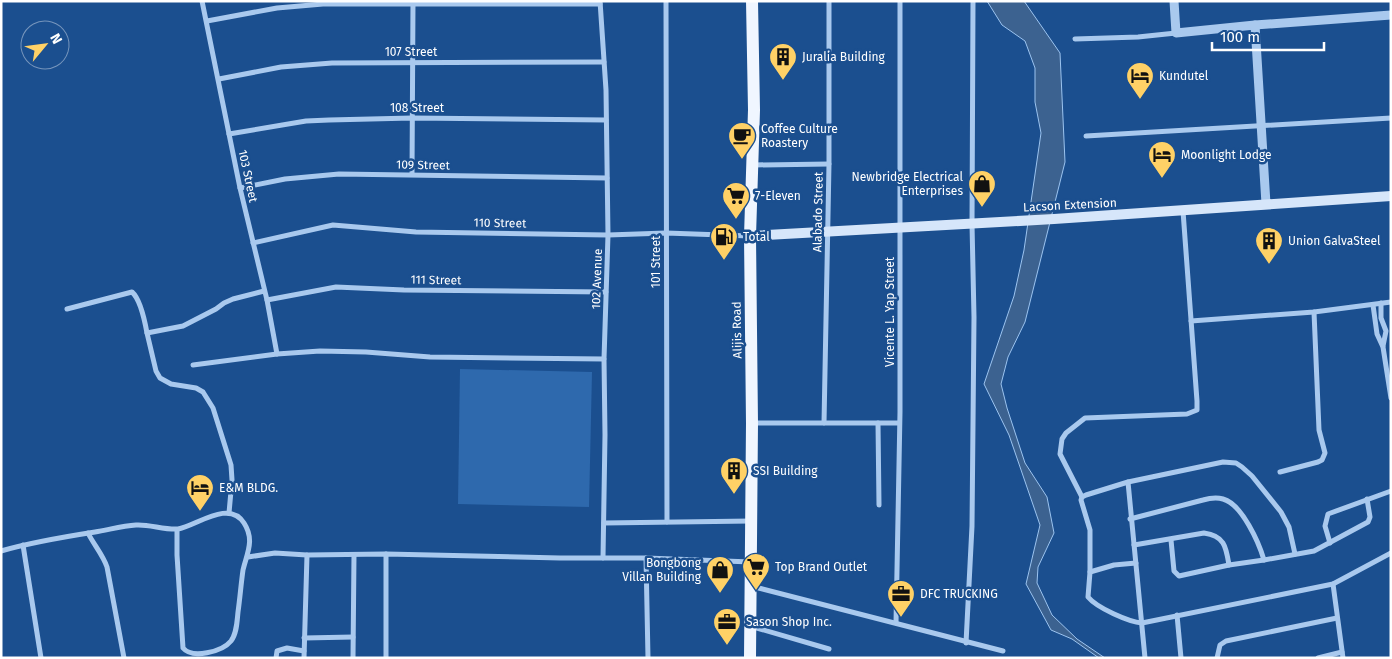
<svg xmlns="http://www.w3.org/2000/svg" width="1392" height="659" font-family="'Fira Sans',sans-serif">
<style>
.green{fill:#2e69ad}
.water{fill:#3c6290;stroke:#9cc4f0}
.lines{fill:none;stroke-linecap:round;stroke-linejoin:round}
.minor{stroke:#a9c9ee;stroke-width:5}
.tertiary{stroke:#a9c9ee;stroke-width:9}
.secondary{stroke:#d6e6fa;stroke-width:10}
.primary{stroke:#f0f6ff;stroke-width:12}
.labels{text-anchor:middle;stroke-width:5;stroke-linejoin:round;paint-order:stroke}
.street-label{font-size:12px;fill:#fff;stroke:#1b4f8f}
.poi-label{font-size:12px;fill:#fff;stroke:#1b4f8f;text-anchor:start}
</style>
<rect width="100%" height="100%" fill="#1b4f8f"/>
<polygon class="green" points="460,369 592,372 589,507 458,504"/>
<polygon class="water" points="987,1 1024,1 1060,53 1065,162 1025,322 1008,357 1001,384 1007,408 1025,463 1047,497 1054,533 1038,567 1037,583 1052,615 1077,639 1105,658 1099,658 1072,639 1051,630 1026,584 1040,525 1009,435 984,384 1014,296 1024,250 1041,133 1035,102 1035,68 1025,41 1002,25"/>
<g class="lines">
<g class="minor">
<polyline points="202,1 240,188 267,300 277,354"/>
<polyline points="600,1 606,90 608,235 604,359 605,435 603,558"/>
<polyline points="666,1 667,522"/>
<polyline points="207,21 277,8 323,4 600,4"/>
<polyline points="1075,39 1138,37 1176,33"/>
<polyline points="219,79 281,67 332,63 604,62"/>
<polyline points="229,134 306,121 329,120 412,118 606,120"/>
<polyline points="1086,136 1391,118"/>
<polyline points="753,165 829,164"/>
<polyline points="412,174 413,2"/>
<polyline points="240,188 285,179 339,174 607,178"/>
<polyline points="253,243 333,225 416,232 608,235 666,233 750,236"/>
<polyline points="267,300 336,287 404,290 606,292"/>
<polyline points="1381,303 1381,318 1386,331 1383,346"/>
<polyline points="1373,305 1377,334 1383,347 1391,398"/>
<path d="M67 309 132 292C140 299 145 322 147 333L183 326 216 309 224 303 233 299 264 291"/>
<polyline points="1191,321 1314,312 1391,302"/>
<polyline points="147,333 156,371 160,378 171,384 196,388 203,392 213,408 231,465 232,480 229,513"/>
<polyline points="193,365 277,354 320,351 366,352 430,357 604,359"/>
<polyline points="752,423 899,423"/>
<polyline points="824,423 829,164 829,1"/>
<polyline points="878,423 879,505"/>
<polyline points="1280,472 1318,462 1322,460 1325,453 1319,430 1314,312"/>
<polyline points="1128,482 1145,658"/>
<polyline points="1082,497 1060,454 1062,439 1066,433 1085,418 1187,414 1197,410 1197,401 1183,211"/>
<path d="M1130 519 1203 500C1210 498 1216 497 1223 499 1242 504 1259 543 1264 560"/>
<polyline points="604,523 751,521"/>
<path d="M88 533C94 545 103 555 107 567L124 658"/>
<polyline points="1171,540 1174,571 1179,576 1229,565 1264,560 1314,551 1368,522 1370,517 1367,499"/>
<polyline points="1330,543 1325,526 1328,514 1391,491"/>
<polyline points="23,545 41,658"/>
<path d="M1134 545 1204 533C1225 536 1226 547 1229 565"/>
<path d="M1 551C32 542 63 537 95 532 108 530 122 526 136 525 149 524 164 530 178 529 196 526 229 499 244 523 255 540 247 553 243 570 241 584 240 598 238 612 237 621 237 633 231 641 222 652 192 659 183 648L177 555V529"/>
<polyline points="386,554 386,658"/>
<path d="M1295 554 1289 527 1281 512 1252 476 1242 467 1236 463 1223 462 1128 482 1086 495 1082 497 1081 500 1090 530V572L1088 597C1097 608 1129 622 1142 623L1333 584 1391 553"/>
<polyline points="248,557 275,553 307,555 386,554 560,558 646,558 751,562"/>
<polyline points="646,558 648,658"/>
<polyline points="1090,572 1114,565 1136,563"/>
<polyline points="1333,584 1343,658"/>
<polyline points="751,586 1003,651"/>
<polyline points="1177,615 1181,658"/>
<polyline points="896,623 900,412 900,1"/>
<polyline points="750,626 829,649"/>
<polyline points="304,638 353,637"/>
<polyline points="966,643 972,526 973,424 974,317 972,224 973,1"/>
<polyline points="276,658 277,651 287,648 304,651"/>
<polyline points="304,658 307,555"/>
<polyline points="353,658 354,555"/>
<polyline points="1217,658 1220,645 1226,641 1337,618"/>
<polyline points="1318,658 1342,652"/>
</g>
<g class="tertiary">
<polyline points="1174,1 1176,33 1255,25 1391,15"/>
<polyline points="1255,25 1266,204"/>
</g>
<polyline class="secondary" points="750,236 1054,219 1391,196"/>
<polyline class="primary" points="750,658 752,423 750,236 754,110 752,1"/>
</g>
<defs>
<symbol id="building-pin" viewBox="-11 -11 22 30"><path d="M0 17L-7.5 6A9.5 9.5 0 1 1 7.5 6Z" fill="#ffd166" stroke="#1b4f8f"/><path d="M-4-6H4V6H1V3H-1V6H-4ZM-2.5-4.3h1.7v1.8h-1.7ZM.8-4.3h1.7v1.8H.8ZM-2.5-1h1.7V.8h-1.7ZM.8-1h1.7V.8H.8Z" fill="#111"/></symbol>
<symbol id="hotel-pin" viewBox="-11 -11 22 30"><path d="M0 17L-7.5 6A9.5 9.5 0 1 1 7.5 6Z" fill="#ffd166" stroke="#1b4f8f"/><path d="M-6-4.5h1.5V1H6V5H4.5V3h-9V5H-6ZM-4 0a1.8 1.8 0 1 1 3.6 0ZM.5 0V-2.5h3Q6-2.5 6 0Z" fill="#111"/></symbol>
<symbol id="cafe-pin" viewBox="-11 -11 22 30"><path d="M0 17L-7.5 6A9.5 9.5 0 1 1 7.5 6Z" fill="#ffd166" stroke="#1b4f8f"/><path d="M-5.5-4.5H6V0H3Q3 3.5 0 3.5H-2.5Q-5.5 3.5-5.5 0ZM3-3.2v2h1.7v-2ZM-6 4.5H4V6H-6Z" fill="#111"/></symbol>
<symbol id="shop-pin" viewBox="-11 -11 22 30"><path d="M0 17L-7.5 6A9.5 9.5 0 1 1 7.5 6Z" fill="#ffd166" stroke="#1b4f8f"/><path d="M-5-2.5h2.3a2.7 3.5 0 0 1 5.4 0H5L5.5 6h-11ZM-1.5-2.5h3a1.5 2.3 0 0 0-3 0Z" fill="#111"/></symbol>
<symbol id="supermarket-pin" viewBox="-11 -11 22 30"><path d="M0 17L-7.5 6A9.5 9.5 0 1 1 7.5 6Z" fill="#ffd166" stroke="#1b4f8f"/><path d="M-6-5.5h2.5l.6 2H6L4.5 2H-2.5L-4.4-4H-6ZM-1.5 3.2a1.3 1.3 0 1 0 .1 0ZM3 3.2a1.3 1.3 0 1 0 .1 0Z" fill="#111"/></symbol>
<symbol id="fuel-pin" viewBox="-11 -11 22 30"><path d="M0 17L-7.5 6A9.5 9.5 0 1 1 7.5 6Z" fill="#ffd166" stroke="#1b4f8f"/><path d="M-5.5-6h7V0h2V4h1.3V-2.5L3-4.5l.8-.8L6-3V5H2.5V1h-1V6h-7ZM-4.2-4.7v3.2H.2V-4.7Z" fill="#111"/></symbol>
<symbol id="office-pin" viewBox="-11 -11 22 30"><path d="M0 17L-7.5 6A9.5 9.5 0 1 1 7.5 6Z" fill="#ffd166" stroke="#1b4f8f"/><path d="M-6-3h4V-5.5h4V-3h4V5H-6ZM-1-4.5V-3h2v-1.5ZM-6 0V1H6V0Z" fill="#111"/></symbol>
</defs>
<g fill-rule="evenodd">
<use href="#building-pin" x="767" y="41" width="32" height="43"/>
<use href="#hotel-pin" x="1124" y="60" width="32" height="43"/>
<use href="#cafe-pin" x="726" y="120" width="32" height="43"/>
<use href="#hotel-pin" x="1146" y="139" width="32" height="43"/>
<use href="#shop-pin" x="966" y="168" width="32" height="43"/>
<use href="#supermarket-pin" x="720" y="180" width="32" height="43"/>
<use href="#fuel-pin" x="708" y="221" width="32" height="43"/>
<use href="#building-pin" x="1253" y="225" width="32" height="43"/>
<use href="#building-pin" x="718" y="455" width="32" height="43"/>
<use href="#hotel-pin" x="184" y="472" width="32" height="43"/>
<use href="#supermarket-pin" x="740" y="551" width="32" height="43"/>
<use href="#shop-pin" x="704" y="554" width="32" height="43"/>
<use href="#office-pin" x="885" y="578" width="32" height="43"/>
<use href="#office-pin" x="711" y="606" width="32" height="43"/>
</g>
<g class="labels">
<g class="street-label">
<text x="411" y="56">107 Street</text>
<text x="417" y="112">108 Street</text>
<text transform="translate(423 165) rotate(1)" y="4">109 Street</text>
<text transform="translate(248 176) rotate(78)" y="4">103 Street</text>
<text transform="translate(1070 205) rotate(-3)" y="4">Lacson Extension</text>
<text transform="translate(818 212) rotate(-89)" y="4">Alabado Street</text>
<text transform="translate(500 223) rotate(1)" y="4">110 Street</text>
<text transform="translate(656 262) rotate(-90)" y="4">101 Street</text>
<text transform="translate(597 279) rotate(-88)" y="4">102 Avenue</text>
<text transform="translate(436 280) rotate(1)" y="4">111 Street</text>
<text transform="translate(890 312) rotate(-90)" y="4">Vicente L. Yap Street</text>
<text transform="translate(737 330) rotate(-91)" y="4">Alijis Road</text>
</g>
<g class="poi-label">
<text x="802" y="61">Juralia Building</text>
<text x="1159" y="80">Kundutel</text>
<text x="761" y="133">Coffee Culture<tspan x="761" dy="14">Roastery</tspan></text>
<text x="1181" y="159">Moonlight Lodge</text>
<text x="963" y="181" text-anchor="end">Newbridge Electrical<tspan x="963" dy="14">Enterprises</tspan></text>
<text x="755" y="200">7-Eleven</text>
<text x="743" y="241">Total</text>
<text x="1288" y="245">Union GalvaSteel</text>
<text x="753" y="475">SSI Building</text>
<text x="219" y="492">E&amp;M BLDG.</text>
<text x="701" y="567" text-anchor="end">Bongbong<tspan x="701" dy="14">Villan Building</tspan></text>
<text x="775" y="571">Top Brand Outlet</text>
<text x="920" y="598">DFC TRUCKING</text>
<text x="746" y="626">Sason Shop Inc.</text>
</g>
</g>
<rect width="1392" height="659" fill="none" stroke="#ffffff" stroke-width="5"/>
<g transform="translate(45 45) rotate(61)"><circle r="24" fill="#1b4f8f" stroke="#7695bc"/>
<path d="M0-4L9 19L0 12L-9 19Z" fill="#ffd166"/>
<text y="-8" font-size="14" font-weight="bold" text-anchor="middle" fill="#ffffff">N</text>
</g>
<path d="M1212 42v8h112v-8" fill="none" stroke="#ffffff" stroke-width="2.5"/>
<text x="1220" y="42" font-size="15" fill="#ffffff" stroke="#1b4f8f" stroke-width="4" paint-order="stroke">100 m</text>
</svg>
